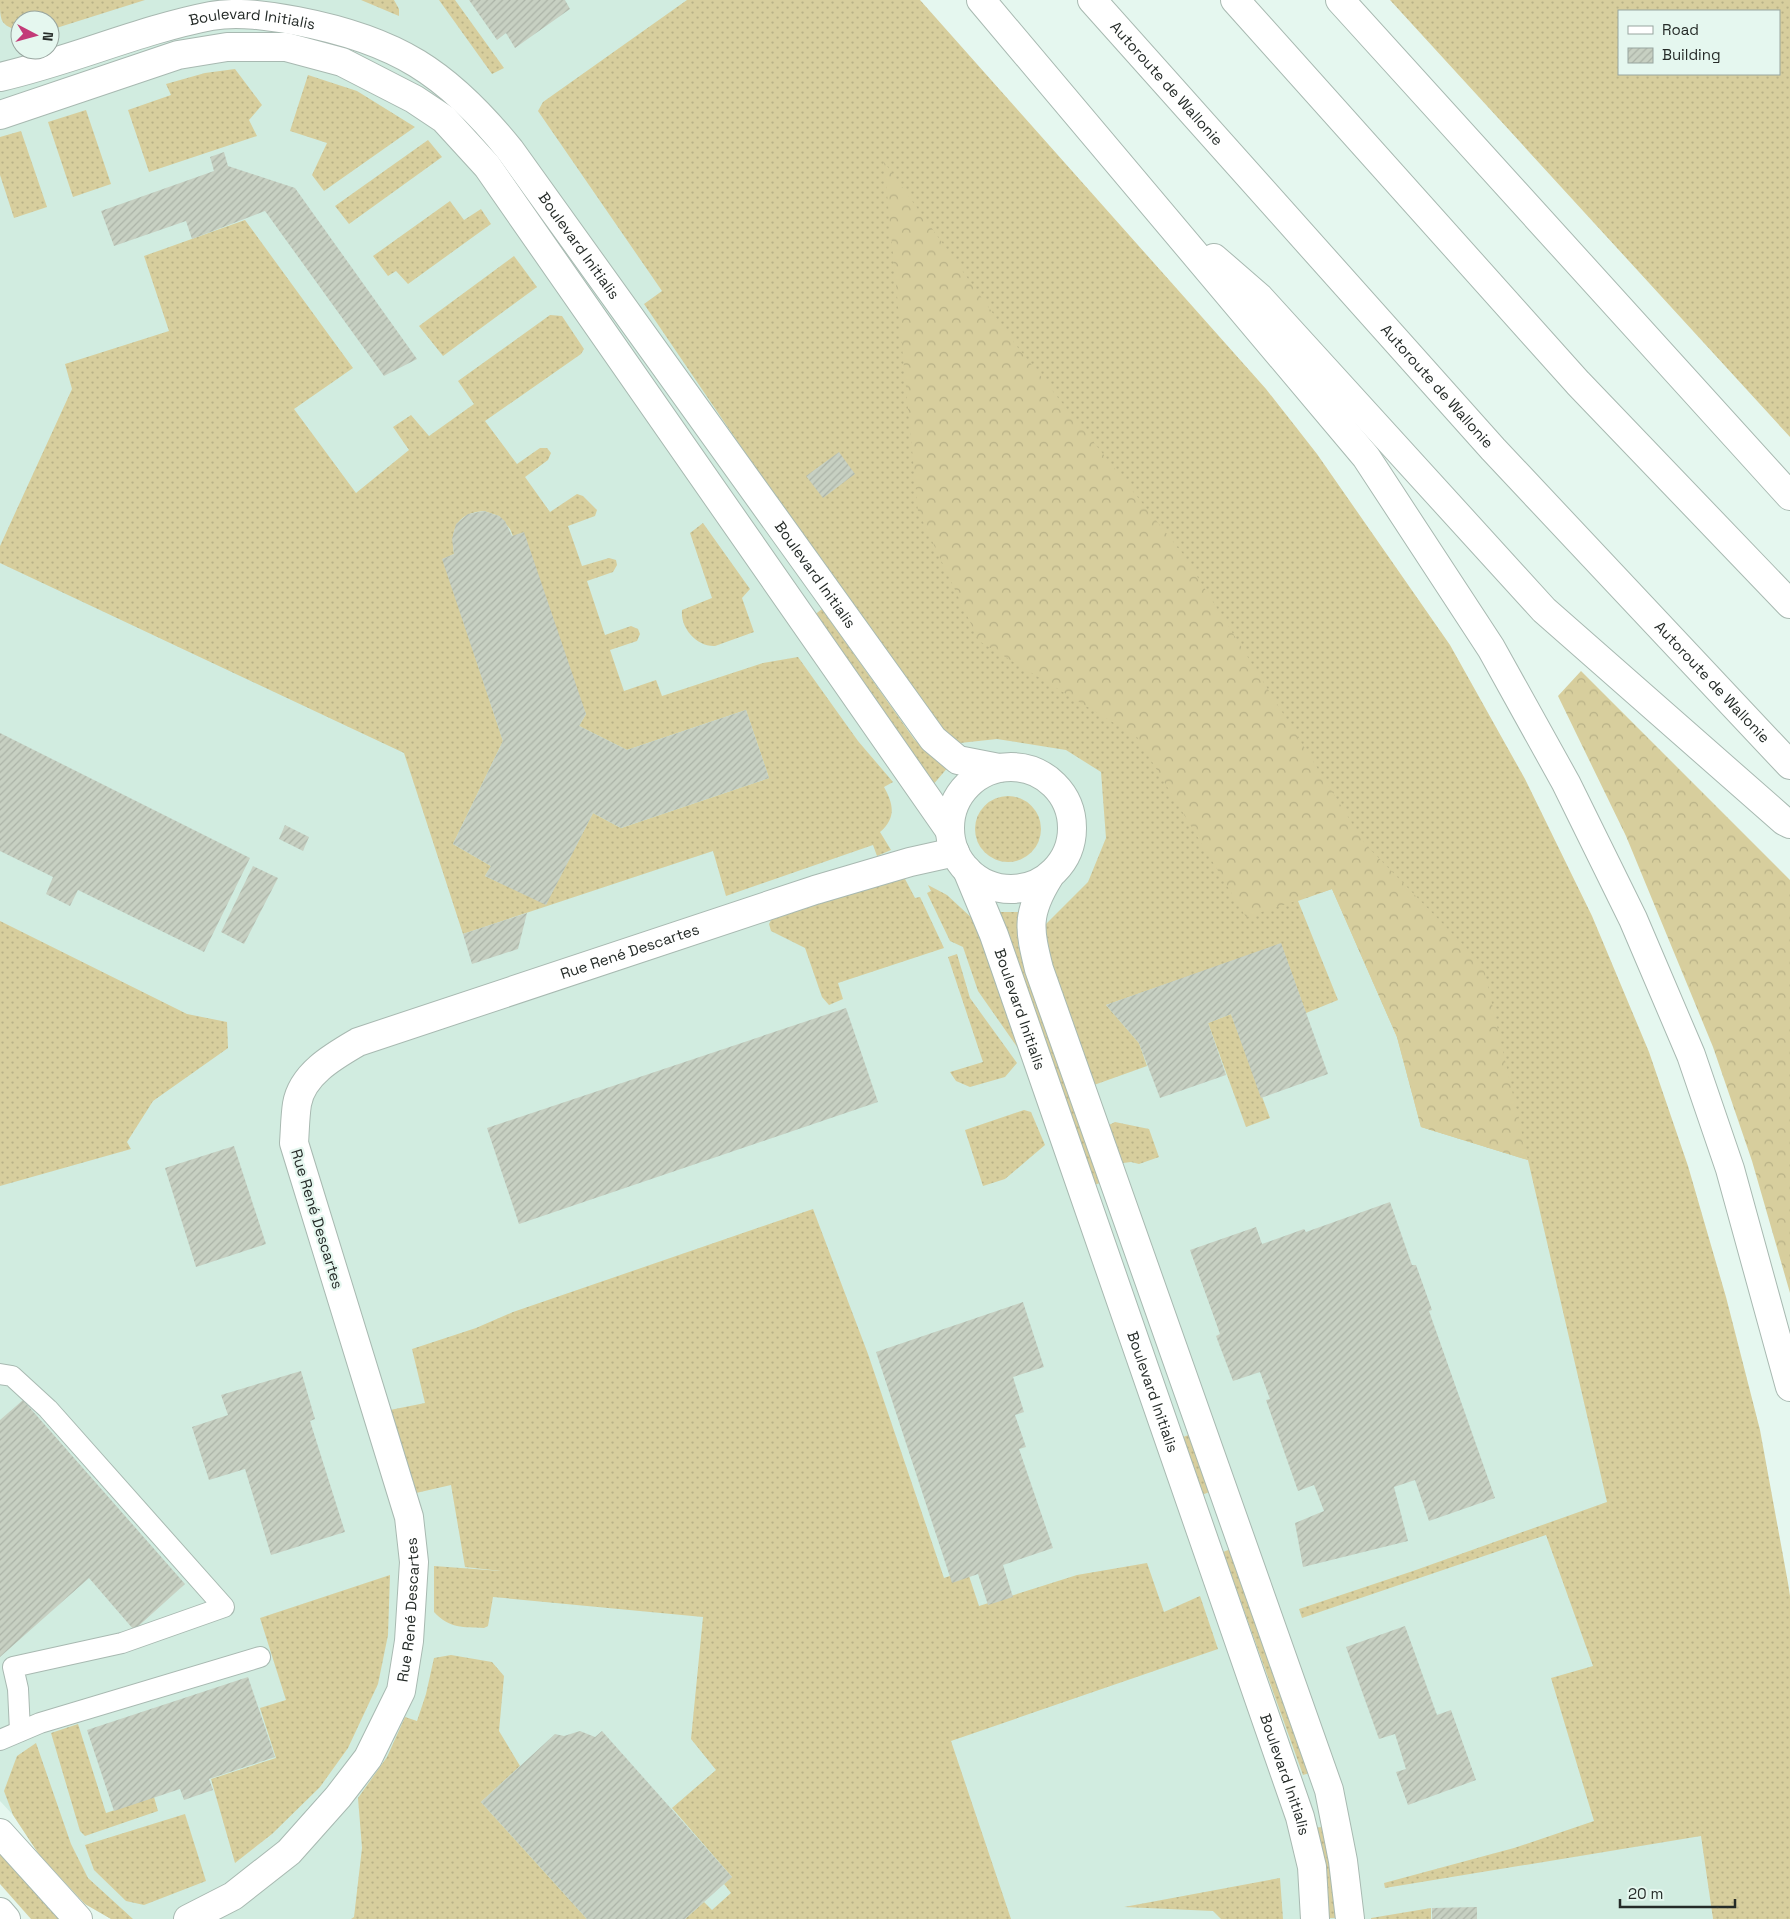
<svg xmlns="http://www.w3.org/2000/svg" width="1790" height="1919" font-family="'Space Grotesk',sans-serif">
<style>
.built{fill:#d1ece0;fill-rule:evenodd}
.grass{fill:url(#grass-dots);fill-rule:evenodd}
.forest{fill:url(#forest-crowns)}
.building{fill:url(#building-hatch)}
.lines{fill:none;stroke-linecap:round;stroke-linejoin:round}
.service-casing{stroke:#a8b9b1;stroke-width:22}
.minor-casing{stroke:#a8b9b1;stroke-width:30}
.tertiary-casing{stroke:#a8b9b1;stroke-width:30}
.motorway-casing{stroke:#a8b9b1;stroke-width:30}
.service{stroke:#fff;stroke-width:20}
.minor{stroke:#fff;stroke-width:28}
.tertiary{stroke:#fff;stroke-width:28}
.motorway{stroke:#fff;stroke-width:28}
.labels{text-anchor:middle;stroke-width:4.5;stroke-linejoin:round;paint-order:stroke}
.street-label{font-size:15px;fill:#252b28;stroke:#e5f7ef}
</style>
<defs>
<pattern id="grass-dots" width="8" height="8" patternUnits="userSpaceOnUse" patternTransform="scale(1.25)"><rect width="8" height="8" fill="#d7ce9d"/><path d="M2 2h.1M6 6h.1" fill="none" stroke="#b8b187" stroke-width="1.8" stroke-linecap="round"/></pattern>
<pattern id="forest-crowns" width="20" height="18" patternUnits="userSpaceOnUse" patternTransform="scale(1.25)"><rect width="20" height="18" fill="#d7ce9d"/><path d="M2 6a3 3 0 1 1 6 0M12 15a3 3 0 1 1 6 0" fill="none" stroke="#b8b187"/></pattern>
<pattern id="building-hatch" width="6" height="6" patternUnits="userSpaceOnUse" patternTransform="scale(1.25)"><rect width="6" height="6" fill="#c7d0c2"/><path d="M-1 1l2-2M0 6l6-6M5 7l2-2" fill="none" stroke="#abb3a7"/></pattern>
</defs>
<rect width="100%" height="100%" fill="#e5f7ef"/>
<path class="built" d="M0 0H749L1483 965 1702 1836 1713 1919H111L85 1904 40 1856 13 1815 0 1801ZM20 20H50V50H20Z"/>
<g class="grass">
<path d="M0 0H145L50 30V20H20V31C0 25 0 21 0 0Z"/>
<polygon points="361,0 394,0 399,9 399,16"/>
<polygon points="439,0 455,0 504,68 492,74"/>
<polygon points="687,0 920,0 1266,389 1317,454 1450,645 1525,779 1592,916 1649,1052 1688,1166 1726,1297 1760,1430 1788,1583 1790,1596 1790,1919 1713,1919 1701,1836 1385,1888 1384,1883 1514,1848 1594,1821 1551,1678 1593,1666 1546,1535 1302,1618 1299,1609 1413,1571 1607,1502 1528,1160 1421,1127 1397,1037 1332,889 1298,901 1338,1000 1306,1013 1281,944 1106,1005 1139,1043 1147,1066 1094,1085 1053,973 1045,925 1088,882 1106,838 1101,772 1066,750 997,739 960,743 927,720 644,304 662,291 538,111 543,102"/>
<path d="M1390 0H1790V437ZM1779 11V74H1619V11Z"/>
<polygon points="235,69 262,105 249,120 257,136 149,172 128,110 171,95 166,84 205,73"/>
<polygon points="308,75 357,91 415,127 324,191 312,175 327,143 290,131"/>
<polygon points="86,110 111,184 73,197 48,122"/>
<polygon points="21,131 47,207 14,218 0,175 0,137"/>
<polygon points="428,140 442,157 349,224 335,206"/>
<polygon points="450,201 464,220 481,209 491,224 408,284 396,271 388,276 373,256"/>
<path d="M245 220 353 368 294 409 356 493 409 450 393 427 411 415 429 436 474 404 458 381 550 315 562 316 584 349 581 354 485 421 517 464 540 448H547L551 453 548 460 525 477 550 512 577 494 583 496 597 510 595 516 568 526 582 566 609 558 616 560 617 565 613 572 587 581 605 635 631 626 638 629 640 634 637 641 610 650 624 691 656 680 662 696 763 663 798 657 858 741 893 782 884 787C894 805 896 818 880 832L891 850 877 856 873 845 726 896 713 851 463 934 404 753 0 563V546L72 389 65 364 169 331 144 256ZM484 511 499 516 510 529 586 714 579 726 627 750 746 710 769 778 621 828 593 813 546 904 485 876 491 866 453 844 503 741 443 559 454 554C450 529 457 513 484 511Z"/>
<polygon points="514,256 537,287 443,356 419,326"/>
<path d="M703 523 750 589 742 598 754 632 715 646C697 647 680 628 682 610L712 598 690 533Z"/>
<polygon points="822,609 914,739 928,753 949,766 932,786 813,616"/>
<circle cx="1008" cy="829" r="33"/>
<polygon points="897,879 905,879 915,898 920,897 944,948 838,983 843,999 829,1005 822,997 805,948 771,931 769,924 772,918"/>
<polygon points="928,885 947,895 974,920 1020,1051 978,991 963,947 950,941 927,893 931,891"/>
<polygon points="993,912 1020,912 1018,927 1018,945 1103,1182 1091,1186"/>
<polygon points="0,921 187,1014 227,1022 228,1048 153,1101 127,1142 131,1149 0,1186"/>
<polygon points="957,954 970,998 1017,1063 1005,1077 970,1087 956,1081 950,1072 983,1062 948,957"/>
<polygon points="1231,1014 1270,1118 1246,1127 1208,1023"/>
<polygon points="1024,1110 1031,1112 1045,1145 1005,1179 983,1186 965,1130"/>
<polygon points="1115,1122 1149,1129 1159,1157 1139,1164 1131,1162 1123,1163 1109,1125"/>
<path d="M813 1209 868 1354 944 1578 967 1570 979 1606 1077 1575 1147 1563 1164 1612 1200 1596 1218 1649 951 1741 1011 1919H685L704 1902 712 1910 731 1893 724 1884 732 1877 672 1808 716 1770 691 1739 703 1617 493 1597 488 1626 484 1628C463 1627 450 1629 434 1612V1566L501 1571 465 1567 451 1485 416 1493 390 1410 425 1403 412 1349 476 1328 513 1312Z"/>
<polygon points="1194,1433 1214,1490 1202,1495 1183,1437"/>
<polygon points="1236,1547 1313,1772 1303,1775 1223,1552"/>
<polygon points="390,1575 388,1635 378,1684 348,1748 320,1787 272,1834 235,1863 211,1779 276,1758 260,1708 286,1700 260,1618"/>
<polygon points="451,1655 492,1662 504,1676 499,1731 520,1766 481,1802 587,1919 351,1919 354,1917 362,1848 358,1798 387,1757 405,1717 417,1721 426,1694 434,1658"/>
<polygon points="78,1724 106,1813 154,1797 158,1811 85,1836 80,1831 51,1733"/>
<polygon points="36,1743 71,1844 88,1878 133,1919 111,1919 85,1904 40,1856 13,1815 4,1791 17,1756"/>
<polygon points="185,1814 206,1881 144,1905 126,1901 94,1870 85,1845"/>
<polygon points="1328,1826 1341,1918 1328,1918 1315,1828"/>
<polygon points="0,1846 64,1919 31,1919 0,1884"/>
<polygon points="1280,1878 1283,1919 1221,1919 1213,1911 1124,1907"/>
<polygon points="1431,1908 1431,1919 1371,1919 1371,1918"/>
</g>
<g class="forest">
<polygon points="884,162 1015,344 1183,554 1365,844 1483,965 1528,1160 1421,1127 1397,1037 1332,889 1246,917 1137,737 979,641 918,511"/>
<polygon points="1581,671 1790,880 1790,1293 1752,1161 1713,1047 1626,836 1558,696"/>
</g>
<g class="building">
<polygon points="469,0 565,0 570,9 515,48 506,33 497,40"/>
<polygon points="224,152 228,166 295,188 417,359 384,376 265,211 192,239 186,221 114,246 101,211 214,171 210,157"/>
<polygon points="839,452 855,474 823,498 806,476"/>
<polygon points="484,511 499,516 505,521 512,536 524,532 586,714 579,726 627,750 746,710 769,778 621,828 593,813 546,905 485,876 491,866 453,844 503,741 442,559 454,554 452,539 456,524 468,514"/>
<polygon points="0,733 250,858 204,952 78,890 70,906 46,894 53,877 0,851"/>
<polygon points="285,825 309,837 303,851 279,839"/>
<polygon points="253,866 278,878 244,944 221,932"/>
<polygon points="527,913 518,949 472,964 463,934"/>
<polygon points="1281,943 1328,1074 1261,1098 1231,1014 1208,1023 1226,1075 1160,1098 1139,1043 1106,1005"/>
<polygon points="846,1008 878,1102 519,1224 487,1128"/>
<polygon points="234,1146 266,1244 196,1267 165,1168"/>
<polygon points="1390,1202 1412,1265 1416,1265 1432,1310 1429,1311 1495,1498 1429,1521 1415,1480 1394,1487 1408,1541 1303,1567 1295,1523 1324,1511 1314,1485 1298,1491 1266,1400 1270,1399 1260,1372 1233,1381 1216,1336 1220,1334 1190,1250 1256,1227 1262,1244 1304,1229 1306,1232"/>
<polygon points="1023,1302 1044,1367 1013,1377 1024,1412 1015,1415 1026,1447 1019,1449 1053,1548 1003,1565 1013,1597 988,1605 978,1574 952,1583 876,1352"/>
<polygon points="301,1371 315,1419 310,1421 345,1532 271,1555 245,1469 209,1480 192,1427 228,1415 221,1395"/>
<polygon points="23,1400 185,1584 134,1630 89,1578 0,1657 0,1420"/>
<polygon points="1405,1626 1437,1715 1451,1710 1476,1780 1408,1805 1396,1772 1406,1769 1395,1734 1379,1739 1346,1647"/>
<polygon points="248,1677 275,1757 209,1779 213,1790 184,1800 180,1789 114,1811 87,1730"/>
<polygon points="580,1731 595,1737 602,1731 732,1877 685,1919 587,1919 481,1802 555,1734 564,1736"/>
<polygon points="1477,1907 1477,1919 1432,1919 1432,1908"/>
</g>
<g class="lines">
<defs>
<g id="service">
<polyline points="0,1374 12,1376 48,1409 224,1607 122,1643 13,1667 18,1689 20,1731"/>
<polyline points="0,1740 40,1723 260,1657"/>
</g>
<g id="minor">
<path id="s1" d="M0 77C71 61 139 30 211 16 239 11 269 16 297 21 396 40 447 72 510 150L933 739 958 760 999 768"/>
<polyline points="0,115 178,55 227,47 286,47 342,62 414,99 444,119 487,166 950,831"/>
<circle cx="1011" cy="828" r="61"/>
<path id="s2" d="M967 870 994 935 1300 1817 1312 1867 1315 1919"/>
<path d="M1049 877C1026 914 1029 929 1039 969L1329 1790 1343 1861 1350 1919"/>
<path id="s3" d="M188 1919 233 1896 289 1852 338 1797 368 1758 401 1691 409 1641 414 1562 409 1517 294 1143C295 1130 295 1117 297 1104 302 1074 334 1056 358 1042L815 890 910 862 955 852"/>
</g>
<g id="tertiary">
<polyline points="0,1833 78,1919"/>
<polyline points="0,1912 6,1919"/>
</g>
<g id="motorway">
<polyline points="981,0 1366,457 1491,648 1566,783 1633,919 1691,1055 1730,1169 1790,1387"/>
<path id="s4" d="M1092 0 1493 449 1790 765"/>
<polyline points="1235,0 1578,383 1790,604"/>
<polyline points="1340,0 1790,496"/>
<polyline points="1214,258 1259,297 1544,610 1784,821 1790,824"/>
</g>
</defs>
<use href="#service" class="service-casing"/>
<use href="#minor" class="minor-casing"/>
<use href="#tertiary" class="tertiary-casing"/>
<use href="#motorway" class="motorway-casing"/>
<use href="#service" class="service"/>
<use href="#minor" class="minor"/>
<use href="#tertiary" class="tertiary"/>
<use href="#motorway" class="motorway"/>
</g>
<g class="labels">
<g class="street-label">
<text dy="5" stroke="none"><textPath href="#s1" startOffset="261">Boulevard Initialis</textPath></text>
<text dy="5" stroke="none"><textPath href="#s4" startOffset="112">Autoroute de Wallonie</textPath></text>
<text dy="5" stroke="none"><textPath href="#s1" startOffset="680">Boulevard Initialis</textPath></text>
<text dy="5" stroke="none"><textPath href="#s4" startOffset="518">Autoroute de Wallonie</textPath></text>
<text dy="5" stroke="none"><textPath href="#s1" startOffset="1085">Boulevard Initialis</textPath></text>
<text dy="5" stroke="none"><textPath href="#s4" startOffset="922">Autoroute de Wallonie</textPath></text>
<text dy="5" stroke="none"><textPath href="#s3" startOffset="1301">Rue René Descartes</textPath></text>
<text dy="5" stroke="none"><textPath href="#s2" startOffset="149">Boulevard Initialis</textPath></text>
<text transform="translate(317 1219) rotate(73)" y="5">Rue René Descartes</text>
<text dy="5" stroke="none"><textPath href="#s2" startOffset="554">Boulevard Initialis</textPath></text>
<text dy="5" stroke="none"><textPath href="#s3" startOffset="401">Rue René Descartes</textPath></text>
<text dy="5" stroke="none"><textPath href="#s2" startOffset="959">Boulevard Initialis</textPath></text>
</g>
</g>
<rect x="1618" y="10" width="162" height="65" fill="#e5f7ef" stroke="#98a59f"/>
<rect x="1628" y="26" width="25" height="8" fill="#ffffff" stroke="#98a59f"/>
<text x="1662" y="35" font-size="15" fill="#252b28">Road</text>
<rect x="1628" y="48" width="25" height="15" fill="url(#building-hatch)" stroke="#98a59f"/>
<text x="1662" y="60" font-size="15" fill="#252b28">Building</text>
<g transform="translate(35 35) rotate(96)"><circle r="24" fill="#e5f7ef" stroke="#98a59f"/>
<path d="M0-4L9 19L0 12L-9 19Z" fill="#c33b78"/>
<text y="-8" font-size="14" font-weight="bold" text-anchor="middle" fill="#252b28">N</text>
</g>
<path d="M1620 1899v8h115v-8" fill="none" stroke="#252b28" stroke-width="2.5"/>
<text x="1628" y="1899" font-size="15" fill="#252b28" stroke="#e5f7ef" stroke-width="4" paint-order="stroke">20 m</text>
</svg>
